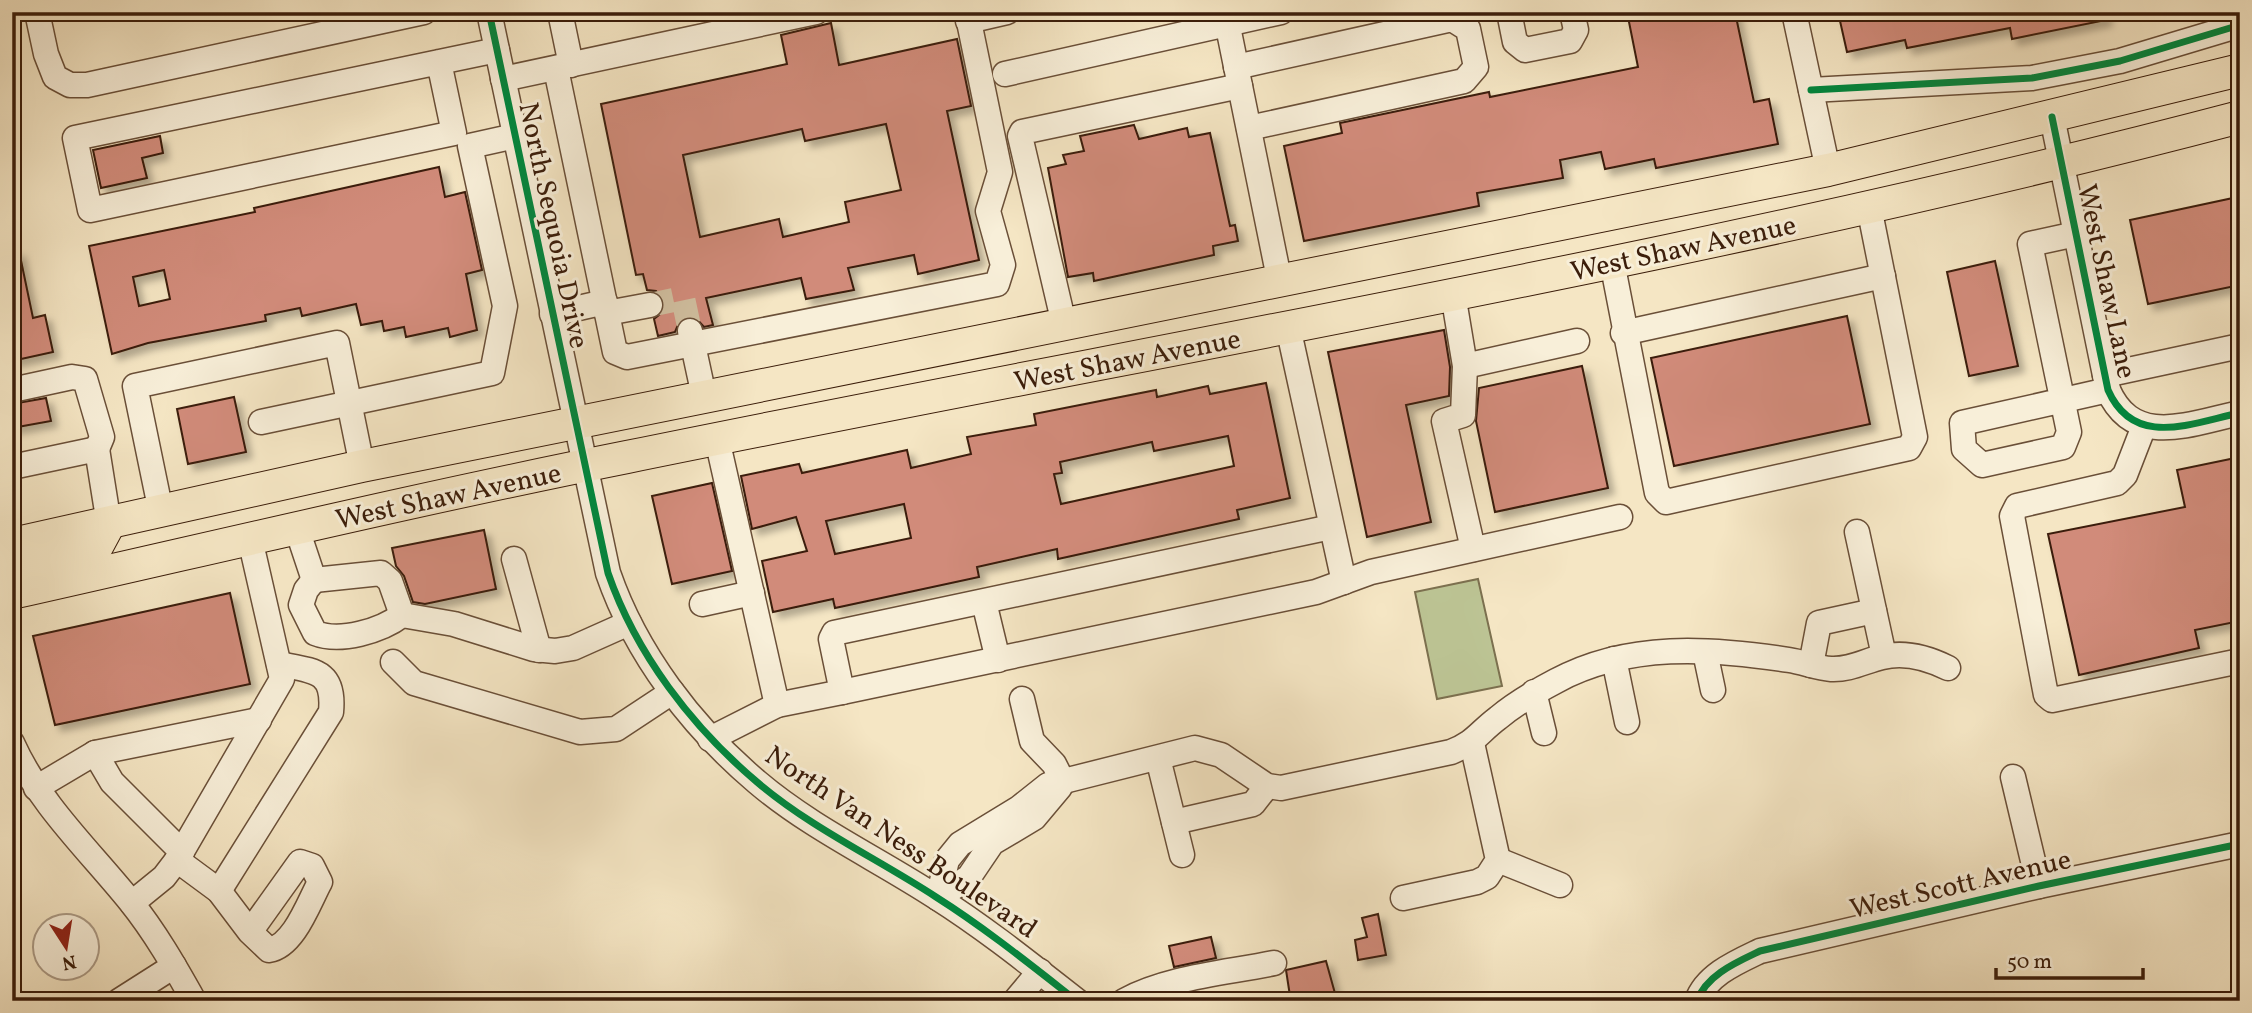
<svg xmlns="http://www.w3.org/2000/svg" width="2252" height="1013" font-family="Vollkorn,serif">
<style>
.green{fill:#bcc494;stroke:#7c704f;stroke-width:2}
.building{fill:#d18b7a;stroke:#3b1d0a;stroke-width:2;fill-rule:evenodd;filter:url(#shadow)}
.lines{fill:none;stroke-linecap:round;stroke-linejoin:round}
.minor-tunnel{stroke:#d0be9f;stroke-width:24;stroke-dasharray:24 12;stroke-linecap:butt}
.minor-casing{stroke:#6a4f38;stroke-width:27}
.major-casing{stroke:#3b1d0a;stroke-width:34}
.minor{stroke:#f8efd9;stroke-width:24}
.major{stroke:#f5e6c4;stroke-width:32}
.cycleway-casing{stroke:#f8efd9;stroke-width:11}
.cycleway{stroke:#00873e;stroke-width:7}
.labels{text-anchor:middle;stroke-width:6;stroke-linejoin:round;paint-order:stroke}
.street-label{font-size:28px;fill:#3b1d0a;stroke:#f8efd9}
</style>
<defs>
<filter id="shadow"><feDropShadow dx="6" dy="6" stdDeviation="3.5" flood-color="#0004"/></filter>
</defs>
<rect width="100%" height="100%" fill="#f5e6c4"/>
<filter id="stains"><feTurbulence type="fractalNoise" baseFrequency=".00286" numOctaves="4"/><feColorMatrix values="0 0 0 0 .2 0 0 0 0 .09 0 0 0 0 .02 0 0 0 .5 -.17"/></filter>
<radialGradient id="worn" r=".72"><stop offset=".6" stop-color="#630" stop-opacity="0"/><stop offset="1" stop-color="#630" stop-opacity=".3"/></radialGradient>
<polygon class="green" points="1478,579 1502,686 1437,699 1415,592"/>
<g class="building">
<polygon points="1627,12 1735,12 1754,102 1769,99 1778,144 1656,168 1654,159 1605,169 1601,152 1560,160 1563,178 1477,193 1479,206 1304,241 1284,146 1342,133 1340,123 1489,92 1490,97 1638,67"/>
<polygon points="1838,12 2105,12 2106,20 2012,39 2010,28 1907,48 1905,40 1847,52"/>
<path d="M831 23 839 65 957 39 971 106 947 111 979 260 918 274 914 255 848 268 854 290 806 299 801 278 706 298 713 325 704 327 695 317 688 316 680 320 675 332 658 336 654 319 664 311V302L656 291 647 290 643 274 636 275 601 104 787 64 781 35ZM886 124 901 190 845 202 849 222 783 237 779 219 700 237 683 155 802 129 805 141Z"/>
<polygon points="1134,125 1139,139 1187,128 1189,137 1210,133 1230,226 1235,225 1238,241 1213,246 1214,255 1094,281 1093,273 1068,277 1048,168 1066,164 1063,155 1084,151 1080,136"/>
<polygon points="160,136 163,153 142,158 147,178 101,188 93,150"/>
<path d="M439 167 445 197 465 192 482 270 466 274 477 330 450 337 448 328 406 337 404 327 384 331 382 321 361 325 356 304 302 316 300 308 265 315 266 321 148 343 112 354 89 246 255 212 254 208ZM164 270 170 299 139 306 133 277Z"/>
<polygon points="2233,198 2240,231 2240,285 2148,304 2130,220"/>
<polygon points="19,251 33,318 45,315 53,352 12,361 12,252"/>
<polygon points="1995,261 2018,366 1969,376 1947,272"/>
<polygon points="1847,316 1870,424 1674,466 1651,358"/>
<polygon points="1444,330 1450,367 1449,396 1406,405 1431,522 1367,537 1328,352"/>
<polygon points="1582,366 1608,488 1495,512 1476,421 1479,388"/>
<path d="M1266 383 1290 498 1237 510 1239 519 1058 559 1057 549 977 567 979 577 835 608 833 599 773 612 762 561 807 551 796 517 752 529 741 476 799 464 802 473 907 450 911 468 971 454 967 437 1036 425 1034 414 1156 390 1157 397 1208 386 1210 394ZM1228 436 1234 466 1061 504 1054 474 1062 473 1060 462 1152 442 1154 451ZM904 504 911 538 835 554 826 521Z"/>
<polygon points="234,397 246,452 188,464 177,409"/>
<polygon points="46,398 51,421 12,428 12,404"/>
<polygon points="2240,457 2240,621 2195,630 2199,648 2079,675 2048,534 2185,507 2177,470"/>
<polygon points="712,483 732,571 672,584 652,496"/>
<polygon points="484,530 496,589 425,604 413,602 404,576 396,566 392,548"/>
<polygon points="230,593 250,684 55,725 33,636"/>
<polygon points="1378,914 1386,955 1358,960 1355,940 1367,937 1362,918"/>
<polygon points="1211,937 1216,958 1174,967 1169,946"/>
<polygon points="1326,961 1336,997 1305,1001 1304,993 1290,996 1286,970"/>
</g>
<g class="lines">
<polyline class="minor-tunnel" points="650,305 683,298 690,331"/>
<defs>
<g id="minor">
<polyline points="37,12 46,54 55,77 70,85 87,85 424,12"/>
<path d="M489 12 608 573C636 654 692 727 757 782 811 828 878 859 936 897 985 928 1031 965 1077 1001"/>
<polyline points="560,12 571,65"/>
<polyline points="1225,12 1280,283"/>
<polyline points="1509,12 1515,42 1525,50 1570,41 1576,30 1572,12"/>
<polyline points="1794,12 1828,170"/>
<polyline points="968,21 1007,12"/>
<polyline points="439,62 454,133 90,210 75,138 497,50"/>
<polyline points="1236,67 1452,19 1468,29 1476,67 1464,81 1249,128"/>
<polyline points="556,69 615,352 627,357 997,284 1003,265 988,211 1000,172 967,12"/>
<polyline points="1005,74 1281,12"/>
<polyline points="503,79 816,12"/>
<polyline points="1811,90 2032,78 2120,61 2240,25"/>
<path d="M2052 117 2108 390C2134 449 2191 423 2240 413"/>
<polyline points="2076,234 2030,244 2069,432 2063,447 1982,465 1964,449 1962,423 2108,390"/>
<polyline points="1612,262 1657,493 1666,502 1909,448 1915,437 1869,207"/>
<polyline points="1453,294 1465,366 1577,341"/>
<polyline points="607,313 650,305"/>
<polyline points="552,314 605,302"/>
<polyline points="1064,324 1020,136 1022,132 1240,86"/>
<polyline points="1288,327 1344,582"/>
<polyline points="690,331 704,396"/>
<polyline points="1623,333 1883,276"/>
<polyline points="1465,366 1463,415 1444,421 1473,549"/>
<polyline points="2105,375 2240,346"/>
<polyline points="12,390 72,377 85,379 102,437 97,449"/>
<polyline points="261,422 492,373 505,306 470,146 515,136"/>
<polyline points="2144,426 2125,475 2117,483 2017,506 2012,516 2046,695 2052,700 2240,661"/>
<polyline points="717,439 777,705 842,692 831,639 834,633 1331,527"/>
<polyline points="12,467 97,449 109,524"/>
<polyline points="161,512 135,386 337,343 362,466"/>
<polyline points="297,529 314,580 381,573 390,581 402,615"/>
<polyline points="1857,532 1884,656"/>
<polyline points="514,559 539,650"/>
<path d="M314 580 306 590 301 605 315 633C340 643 381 631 402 615L454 624 534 649 555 651 573 648 629 623"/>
<polyline points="984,602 998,660"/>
<polyline points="702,604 752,593"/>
<polyline points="1705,652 1713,690"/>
<polyline points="1614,659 1627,722"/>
<polyline points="393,662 414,683 580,732 616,729 672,692"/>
<polyline points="1811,665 1819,623 1874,611"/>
<polyline points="842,692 1316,592 1371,572 1620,517"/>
<polyline points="1534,692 1544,733"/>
<polyline points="1022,699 1032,741 1054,764 1063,782"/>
<polyline points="710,739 777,705"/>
<path d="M12 743C40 805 88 849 130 901 155 932 175 967 194 1001"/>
<polyline points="95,753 112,782 182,852"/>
<polyline points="1158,758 1182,855"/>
<polyline points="2013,777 2039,886"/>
<polyline points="36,788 95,753 259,720"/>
<polyline points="1174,822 1253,804 1267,786"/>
<path d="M177 860 219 891 250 932 269 950C294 946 309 902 320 882L312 866 300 862 250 932"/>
<polyline points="1498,860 1560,885"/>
<path d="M219 891 331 712C335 670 314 671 279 664"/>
<path d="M938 898 947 860 960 844 1019 808 1048 785 1195 748 1221 755 1267 786 1281 788 1451 752C1476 742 1478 733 1498 718 1516 703 1535 692 1556 681 1628 642 1711 648 1789 660 1803 662 1817 668 1831 669 1850 670 1865 661 1882 657 1906 651 1928 658 1948 668"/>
<polyline points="938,898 969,877 992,843 1034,818 1060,787"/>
<polyline points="1403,898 1477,882 1487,877 1498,860 1472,743"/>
<polyline points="132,903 164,877 177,860 282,679 250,539"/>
<polyline points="119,1001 174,966"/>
<polyline points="1015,1001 1040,971"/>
<path d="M1124 1001C1168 977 1226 973 1274 963"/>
<path d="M1697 1001C1706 975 1737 962 1760 951L2039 886 2240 844"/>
</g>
<g id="major">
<polyline points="12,544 362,466 1828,170 2240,70"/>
<polyline points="12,570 94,552 109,524"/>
<path d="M12 593C217 547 421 498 627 457 1165 347 1708 257 2240 117"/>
</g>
</defs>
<use href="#minor" class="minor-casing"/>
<use href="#major" class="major-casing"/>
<use href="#minor" class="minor"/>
<use href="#major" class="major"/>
<defs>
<g id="cycleway">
<path d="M489 12 608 573C636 654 692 727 757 782 811 828 878 859 936 897 985 928 1031 965 1077 1001"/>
<polyline points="1811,90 2032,78 2120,61 2240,25"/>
<path d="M2052 117 2108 390C2134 449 2191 423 2240 413"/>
<path d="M1697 1001C1706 975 1737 962 1760 951L2039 886 2240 844"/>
</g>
</defs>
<use href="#cycleway" class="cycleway-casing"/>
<use href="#cycleway" class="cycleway"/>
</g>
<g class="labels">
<g class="street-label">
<text transform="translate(555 225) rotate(78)" y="10">North Sequoia Drive</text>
<text transform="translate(1683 247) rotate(-12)" y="10">West Shaw Avenue</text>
<text transform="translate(2108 281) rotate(78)" y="10">West Shaw Lane</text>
<text transform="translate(1127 359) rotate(-11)" y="10">West Shaw Avenue</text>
<text transform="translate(448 495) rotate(-12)" y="10">West Shaw Avenue</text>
<text transform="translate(902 841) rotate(34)" y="10">North Van Ness Boulevard</text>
<text transform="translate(1960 883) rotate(-13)" y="10">West Scott Avenue</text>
</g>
</g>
<rect width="2252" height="1013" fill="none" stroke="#f5e6c4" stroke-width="42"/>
<rect x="14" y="14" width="2224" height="985" fill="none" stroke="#3b1d0a" stroke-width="3.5"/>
<rect x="21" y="21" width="2210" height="971" fill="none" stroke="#3b1d0a" stroke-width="2"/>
<g transform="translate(66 947) rotate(168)"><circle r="33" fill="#f8efd9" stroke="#ac9b86" stroke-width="2"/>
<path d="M0-5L12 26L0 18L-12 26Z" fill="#8f2418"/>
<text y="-10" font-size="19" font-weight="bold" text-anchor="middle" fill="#3b1d0a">N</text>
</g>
<path d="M1996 968v10h147v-10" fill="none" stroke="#3b1d0a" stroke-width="3.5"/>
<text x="2007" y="968" font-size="21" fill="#3b1d0a" stroke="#f8efd9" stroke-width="5" paint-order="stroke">50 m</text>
<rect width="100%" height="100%" filter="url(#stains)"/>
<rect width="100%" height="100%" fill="url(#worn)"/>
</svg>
